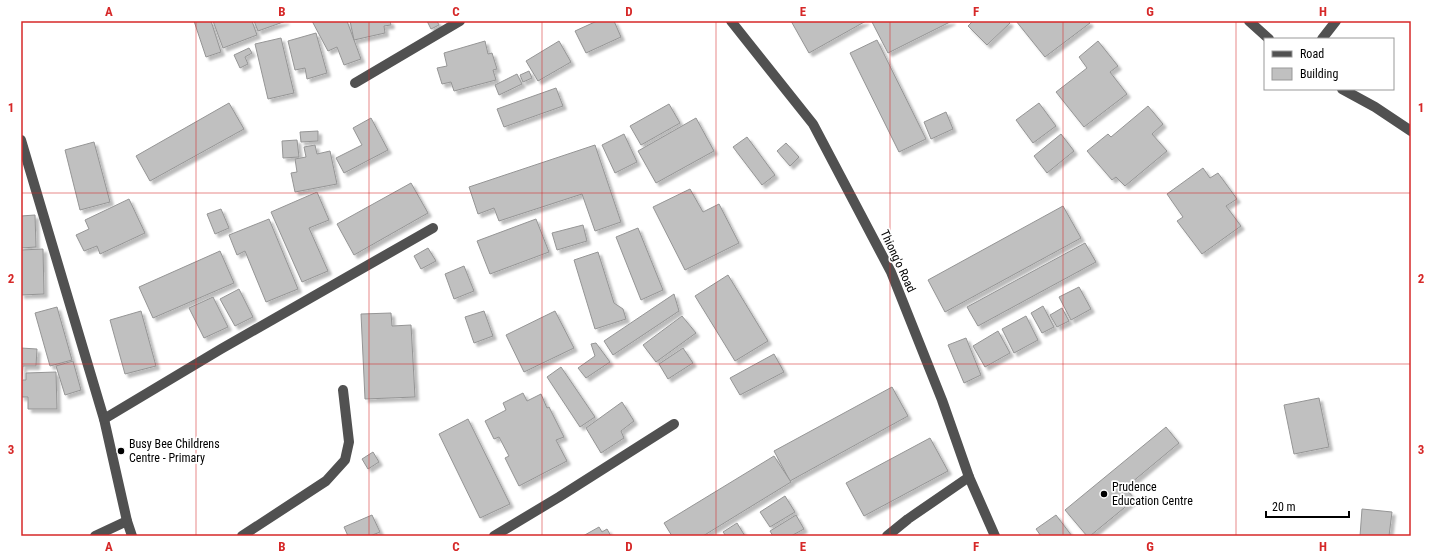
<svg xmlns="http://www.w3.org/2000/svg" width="1432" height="557" font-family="'Roboto Condensed',sans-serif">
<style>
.building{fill:#c0c0c0;stroke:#959595;filter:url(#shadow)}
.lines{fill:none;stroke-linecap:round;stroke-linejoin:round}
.minor{stroke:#515151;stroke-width:10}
.grid{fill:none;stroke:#d62828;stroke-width:1;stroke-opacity:0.55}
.poi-dot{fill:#000;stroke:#fff;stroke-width:1.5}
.labels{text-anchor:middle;stroke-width:3.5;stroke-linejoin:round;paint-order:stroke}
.street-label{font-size:12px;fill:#000;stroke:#fff}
.poi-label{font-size:12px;fill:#000;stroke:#fff;text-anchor:start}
.neatline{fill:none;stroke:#d62828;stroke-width:1.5}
.grid-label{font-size:13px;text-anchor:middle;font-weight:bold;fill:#d62828}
</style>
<defs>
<filter id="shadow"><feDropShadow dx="3.5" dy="3.5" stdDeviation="1" flood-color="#0004"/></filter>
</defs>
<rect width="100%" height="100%" fill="#fff"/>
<g class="building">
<polygon points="194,21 211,21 221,52 206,57"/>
<polygon points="213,21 252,21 257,35 223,48"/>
<polygon points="254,21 286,21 258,31"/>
<polygon points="312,21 347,21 361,59 344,65 337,47 328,51"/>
<polygon points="350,21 390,21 391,25 384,26 385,33 354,40"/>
<polygon points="427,21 437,21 439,25 431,29"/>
<polygon points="597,21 614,21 621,37 586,53 575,31"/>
<polygon points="791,21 866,21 809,53"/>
<polygon points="875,21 952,21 888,53 872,22"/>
<polygon points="973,21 1008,21 1010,23 987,45 968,26"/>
<polygon points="1016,21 1088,21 1090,23 1045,57"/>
<polygon points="316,33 327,73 307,79 305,68 295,70 288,41"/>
<polygon points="281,38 294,93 268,99 255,44"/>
<polygon points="877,40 926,139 899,152 850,53"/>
<polygon points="485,41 488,54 492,53 497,69 493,70 496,80 454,91 451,82 442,84 437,68 447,66 444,53"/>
<polygon points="559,41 571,62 538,81 526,61"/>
<polygon points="1098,41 1118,66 1110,72 1127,94 1084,127 1056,92 1087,68 1079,57"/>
<polygon points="249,48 252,53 245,57 248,64 240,68 234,55"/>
<polygon points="529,71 532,78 523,82 520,75"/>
<polygon points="517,74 522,84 499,95 495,85"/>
<polygon points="556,88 563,106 504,127 497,109"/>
<polygon points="229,103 244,129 150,181 136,156"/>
<polygon points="1039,103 1056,126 1033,143 1016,120"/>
<polygon points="669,104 680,123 641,145 630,126"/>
<polygon points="1148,106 1163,124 1152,134 1167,151 1125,186 1116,177 1112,180 1087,151 1108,134 1111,137"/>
<polygon points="946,112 953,129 931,139 924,122"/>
<polygon points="371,118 388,150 344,173 336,158 362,145 353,128"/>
<polygon points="696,118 714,151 656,183 638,151"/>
<polygon points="318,131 318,141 301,142 300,132"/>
<polygon points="624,134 637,162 615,173 602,145"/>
<polygon points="1061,134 1074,151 1047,173 1034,156"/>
<polygon points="747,137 775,175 762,185 733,147"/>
<polygon points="297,140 299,157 283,158 282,141"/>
<polygon points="94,142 110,202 80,210 65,150"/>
<polygon points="786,143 799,157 790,166 777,151"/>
<polygon points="315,145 317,154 330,151 337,184 295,192 291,173 297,172 295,159 306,157 304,147"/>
<polygon points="595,145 621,222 595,231 582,194 499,221 494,208 478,214 469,187"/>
<polygon points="1203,168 1210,178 1218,173 1237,199 1226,206 1241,226 1202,254 1177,221 1183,217 1167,194"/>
<polygon points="411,183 428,213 354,255 337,224"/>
<polygon points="690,189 703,212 719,204 739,243 685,270 653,207"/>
<polygon points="317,192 329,220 309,228 328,271 302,282 271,212"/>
<polygon points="129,199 145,233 100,254 97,246 84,251 76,235 89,229 85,220"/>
<polygon points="1063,206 1081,238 945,312 928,280"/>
<polygon points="221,209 229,228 215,234 207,214"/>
<polygon points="35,215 36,247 21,248 21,216"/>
<polygon points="269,219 298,289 266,302 245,251 237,255 229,235"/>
<polygon points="536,219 549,252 490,274 477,241"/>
<polygon points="583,225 587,241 557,250 552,233"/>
<polygon points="638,228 663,290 643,299 641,300 616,237"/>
<polygon points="1085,243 1096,262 978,326 967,307"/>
<polygon points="428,248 436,261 421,269 414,256"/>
<polygon points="43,249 44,294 21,295 21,250"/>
<polygon points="220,251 234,283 153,318 139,287"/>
<polygon points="598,252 614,303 623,309 626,319 595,329 574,260"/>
<polygon points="464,266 474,291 454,299 445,274"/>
<polygon points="728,275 768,341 735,361 695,296"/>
<polygon points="1079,287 1091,309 1071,320 1059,297"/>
<polygon points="239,289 253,317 235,326 220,299"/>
<polygon points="674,294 679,311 613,355 604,341"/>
<polygon points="213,297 228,327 204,338 189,308"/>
<polygon points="1043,306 1054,327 1042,333 1031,313"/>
<polygon points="57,307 72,360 50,366 35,313"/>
<polygon points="1062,308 1069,321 1057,327 1050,315"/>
<polygon points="141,311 156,366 125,374 110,320"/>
<polygon points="484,311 493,336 474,343 465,317"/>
<polygon points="555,311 574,348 524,372 506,335"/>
<polygon points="391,313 392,326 411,325 415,397 365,399 361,314"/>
<polygon points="682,316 696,333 656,362 643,345"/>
<polygon points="1026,316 1038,340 1014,353 1002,329"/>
<polygon points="998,331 1010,353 985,367 973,346"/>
<polygon points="966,338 981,375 964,383 948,345"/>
<polygon points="596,343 610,362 586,378 578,368 595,356 591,344"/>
<polygon points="21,348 37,349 36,366 23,366 22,379 21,379"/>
<polygon points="683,348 693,363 668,379 659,364"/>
<polygon points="774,354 784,372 740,395 730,378"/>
<polygon points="73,361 81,390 65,395 56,366"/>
<polygon points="561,367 595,417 580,427 547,377"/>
<polygon points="56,372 57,409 28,409 28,397 21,397 21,380 26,380 26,373"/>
<polygon points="892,387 908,416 790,481 774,451"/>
<polygon points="523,393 527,401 541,394 547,408 549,407 564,437 556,440 567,461 519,486 505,458 509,456 499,437 494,439 485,421 506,410 503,403"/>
<polygon points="1319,398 1329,447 1294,454 1284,405"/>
<polygon points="622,402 634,421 621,431 624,438 601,453 586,428"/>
<polygon points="468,419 510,504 480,518 439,434"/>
<polygon points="1166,427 1179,443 1125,488 1135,499 1090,536 1087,536 1065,510"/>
<polygon points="930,438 948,471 864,516 846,483"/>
<polygon points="373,452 379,462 368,469 362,459"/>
<polygon points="774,456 791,482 703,536 672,536 664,523"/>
<polygon points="785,496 795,512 770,527 760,512"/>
<polygon points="1362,509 1392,512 1389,536 1360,536"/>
<polygon points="372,515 380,532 370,536 348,536 344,527"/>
<polygon points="796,515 804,529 791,536 773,536 770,531"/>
<polygon points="1056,515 1072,536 1041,536 1036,529"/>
<polygon points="737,523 745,536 726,536 723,532"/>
<polygon points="599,527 602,532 607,529 611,536 583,536"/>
</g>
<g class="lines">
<g class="minor">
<polyline points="731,21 813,124 891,272 942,400 969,477 995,536"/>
<polyline points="1249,21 1269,39"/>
<polyline points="1322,39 1336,21"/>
<polyline points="355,83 460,21"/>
<polyline points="1342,89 1375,107 1411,131"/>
<polyline points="21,140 104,419 127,521 132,536"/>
<polyline points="104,419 221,349 433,228"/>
<polyline points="95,536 127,521"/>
<polyline points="242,536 326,481 345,460 349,442 343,390"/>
<polyline points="494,536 559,497 674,424"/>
<polyline points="887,536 908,519 969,477"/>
</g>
</g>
<path class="grid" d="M196 21V536M369 21V536M542 21V536M716 21V536M890 21V536M1063 21V536M1236 21V536M21 193H1411M21 364H1411"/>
<g class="poi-dot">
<circle cx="121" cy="451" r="4"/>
<circle cx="1104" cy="494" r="4"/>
</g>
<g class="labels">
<g class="street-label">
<text transform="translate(898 261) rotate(65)" y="4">Thiong'o Road</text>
</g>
<g class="poi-label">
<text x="129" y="448">Busy Bee Childrens<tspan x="129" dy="14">Centre - Primary</tspan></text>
<text x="1112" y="491">Prudence<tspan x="1112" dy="14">Education Centre</tspan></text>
</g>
</g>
<rect width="1432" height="557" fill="none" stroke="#ffffff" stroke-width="44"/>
<rect x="1264" y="38" width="130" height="52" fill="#ffffff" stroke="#999999"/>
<rect x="1272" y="51" width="20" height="6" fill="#515151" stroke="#999999"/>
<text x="1300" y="58" font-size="12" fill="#000000">Road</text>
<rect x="1272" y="68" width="20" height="12" fill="#c0c0c0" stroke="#999999"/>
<text x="1300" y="78" font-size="12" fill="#000000">Building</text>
<path d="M1266 511v6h83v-6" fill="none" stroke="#000000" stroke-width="2"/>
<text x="1272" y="511" font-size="12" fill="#000000" stroke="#ffffff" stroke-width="3" paint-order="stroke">20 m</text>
<rect x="22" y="22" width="1388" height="513" class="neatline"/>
<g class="grid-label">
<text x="109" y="16">A</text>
<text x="282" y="16">B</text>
<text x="456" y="16">C</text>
<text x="629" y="16">D</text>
<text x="803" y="16">E</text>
<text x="976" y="16">F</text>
<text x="1150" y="16">G</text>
<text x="1323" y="16">H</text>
<text x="11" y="112">1</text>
<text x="1421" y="112">1</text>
<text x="11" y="283">2</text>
<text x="1421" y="283">2</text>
<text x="11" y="454">3</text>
<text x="1421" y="454">3</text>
<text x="109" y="551">A</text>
<text x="282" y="551">B</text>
<text x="456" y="551">C</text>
<text x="629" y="551">D</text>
<text x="803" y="551">E</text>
<text x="976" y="551">F</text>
<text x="1150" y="551">G</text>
<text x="1323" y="551">H</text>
</g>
</svg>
